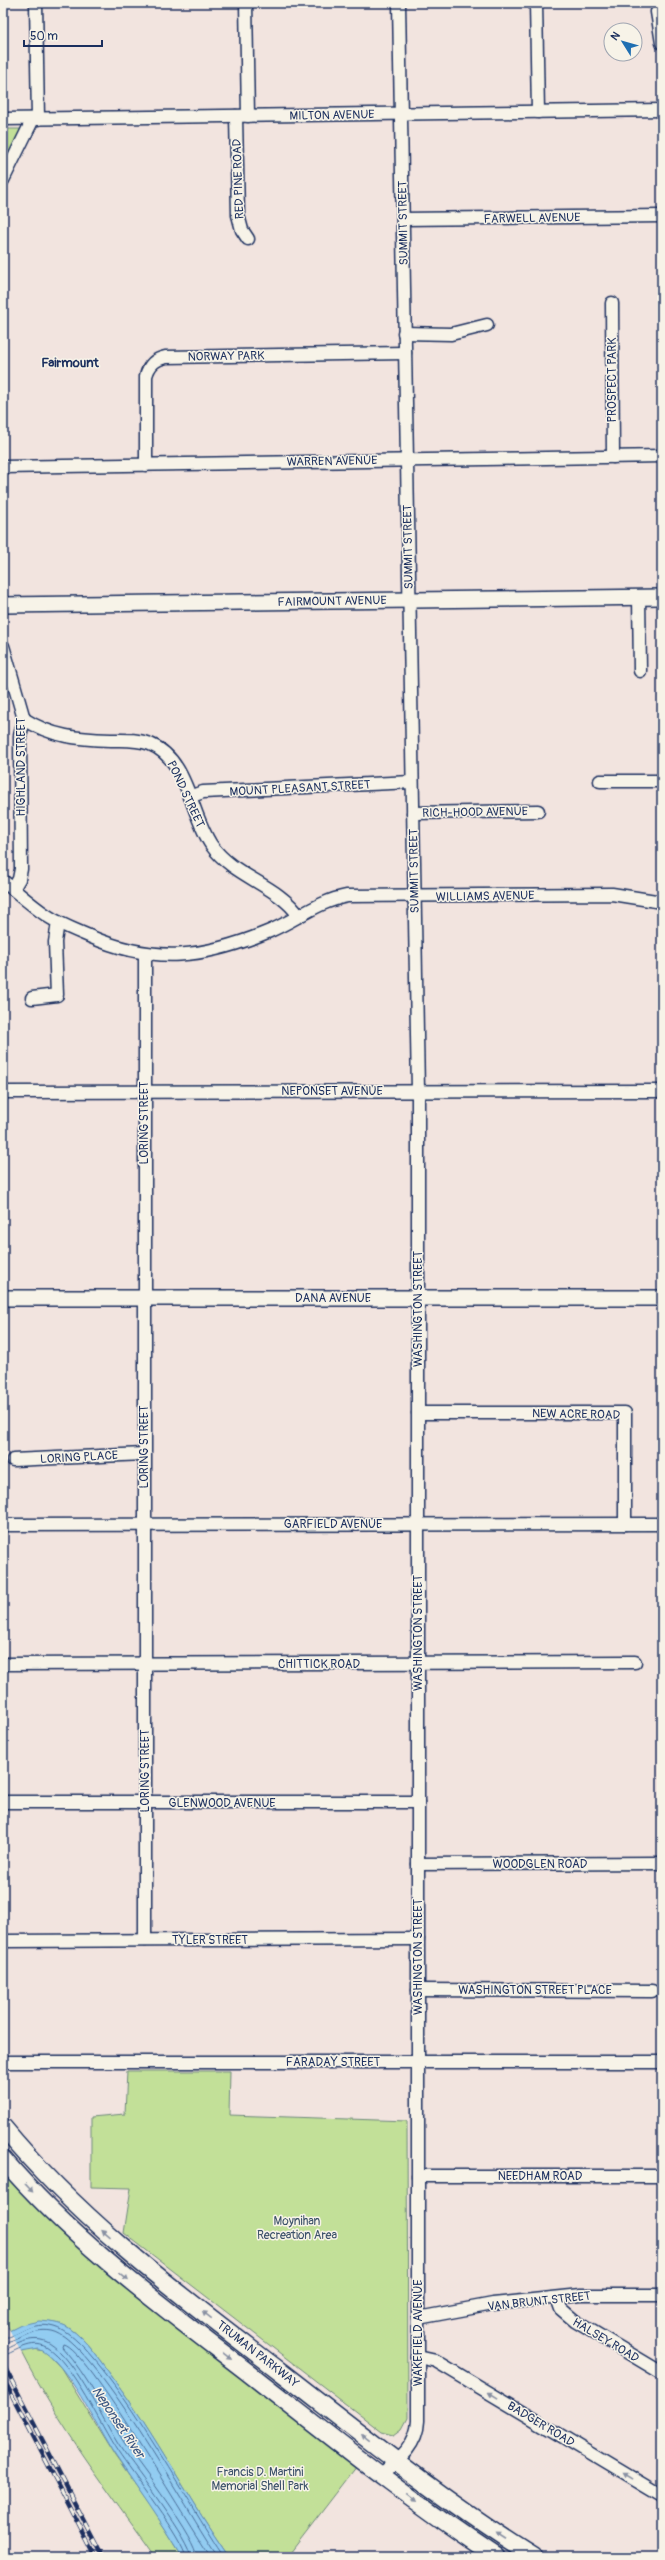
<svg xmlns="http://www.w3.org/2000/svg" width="665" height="2560" font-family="Pangolin,sans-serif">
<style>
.green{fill:#c2e098;stroke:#6e887b}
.water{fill:#92ccf1;stroke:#628db6}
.pier{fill:#f2e4df}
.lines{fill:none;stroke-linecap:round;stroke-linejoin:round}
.shore{stroke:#4b6e99;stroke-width:1}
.minor-casing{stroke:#1b2f5e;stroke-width:15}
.tertiary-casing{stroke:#1b2f5e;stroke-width:18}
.secondary-casing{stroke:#1b2f5e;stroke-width:20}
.minor{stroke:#f7f3e8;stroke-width:12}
.tertiary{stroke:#f7f3e8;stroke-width:15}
.secondary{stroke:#f7f3e8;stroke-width:17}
.rail-casing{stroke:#1b2f5e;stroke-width:4.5}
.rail{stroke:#f7f3e8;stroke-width:3;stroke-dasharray:9;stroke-linecap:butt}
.oneway{fill:#8991a3}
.labels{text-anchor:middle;stroke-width:3;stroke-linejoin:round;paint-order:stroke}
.street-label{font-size:12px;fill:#1b2f5e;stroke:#f7f3e8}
.park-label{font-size:12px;fill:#3c526a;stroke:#f7f3e8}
.neighbourhood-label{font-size:13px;font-weight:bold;fill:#1b2f5e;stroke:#f7f3e8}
.water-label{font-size:13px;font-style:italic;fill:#395683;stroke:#f7f3e8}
</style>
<rect width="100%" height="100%" fill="#f2e4df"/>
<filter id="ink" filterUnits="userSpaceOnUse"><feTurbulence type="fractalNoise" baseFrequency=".025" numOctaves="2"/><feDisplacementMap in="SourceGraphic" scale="8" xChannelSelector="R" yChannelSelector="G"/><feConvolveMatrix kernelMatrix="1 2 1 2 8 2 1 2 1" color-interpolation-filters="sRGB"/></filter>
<g filter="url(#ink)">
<g class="green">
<polygon points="3,129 22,129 3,168"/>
<polygon points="127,2071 230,2071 229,2115 407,2121 408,2418 402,2429 394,2435 382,2432 124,2233 131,2188 91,2187 91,2117 125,2114"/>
<path d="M3 2169 61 2232 115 2278 357 2466 287 2557H229C188 2499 156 2435 113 2378 100 2361 87 2340 69 2328 53 2318 26 2323 10 2331L3 2315Z"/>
<path d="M33 2349 45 2351 61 2368 115 2456 154 2511 183 2557H156C109 2491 58 2425 21 2352Z"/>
</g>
<path class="water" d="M39 2321C50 2322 60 2322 69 2328 87 2340 100 2361 113 2378 156 2435 188 2499 229 2557H183C162 2522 138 2489 115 2455 97 2428 67 2361 39 2349L21 2352 3 2334 21 2325Z"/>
<polygon class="pier" points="9,2329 22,2354 3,2363 3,2332"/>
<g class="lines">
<g class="shore">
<path d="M3 2338C22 2336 29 2320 55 2327 101 2339 192 2512 224 2557"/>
<path d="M3 2343C21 2342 29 2327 52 2331 94 2339 189 2516 218 2557"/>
<path d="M3 2351C17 2344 33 2334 49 2343 77 2360 103 2422 122 2450 135 2469 190 2539 191 2557"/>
<path d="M3 2356C16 2351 32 2339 46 2347 73 2363 100 2425 118 2452 131 2472 184 2539 186 2557"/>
<path d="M197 2557C196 2537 141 2467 127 2447 105 2414 89 2377 62 2347L63 2344C88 2349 188 2526 211 2557"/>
</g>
<defs>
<g id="minor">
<polyline points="36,3 38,119"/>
<polyline points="246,3 248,116"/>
<polyline points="536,3 538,112"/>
<polyline points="657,12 662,43"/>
<polyline points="236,116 238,215 242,230 248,239"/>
<polyline points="3,119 662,110"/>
<polyline points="3,180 33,119"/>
<polyline points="403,219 662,216"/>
<polyline points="612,303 613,457"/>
<polyline points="404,333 451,334 487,325"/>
<path d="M146 465V376C149 365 155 359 166 357L405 353"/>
<polyline points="3,467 662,456"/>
<polyline points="639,597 640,671"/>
<polyline points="3,646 24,719 20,736 21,869 19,879 13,889"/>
<path d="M24 719C52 737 78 739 111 740 124 740 137 739 150 744 189 760 190 815 212 846 234 877 278 885 299 916"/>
<polyline points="600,781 662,781"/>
<polyline points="189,797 203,792 412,782"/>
<polyline points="413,813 538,811"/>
<path d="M3 881C17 892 31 905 46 915 59 924 75 930 89 936 155 965 205 958 270 931 296 920 319 901 347 896L612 894 662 902"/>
<polyline points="32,998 57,995 55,942 58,922"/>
<polyline points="3,1092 662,1091"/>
<polyline points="418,1413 625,1413 625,1524"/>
<polyline points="13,1460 144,1454"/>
<polyline points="3,1525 662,1524"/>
<polyline points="3,1664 635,1662"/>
<polyline points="3,1802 418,1802"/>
<polyline points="418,1864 662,1863"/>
<polyline points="145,1940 145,954"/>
<polyline points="3,1941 418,1939"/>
<polyline points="418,1990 652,1991"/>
<polyline points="3,2062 662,2062"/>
<polyline points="418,2176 662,2176"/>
<polyline points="557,2298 561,2309 575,2321 662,2373"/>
<polyline points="418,2318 493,2304 581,2295 662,2295"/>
<polyline points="418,2357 436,2361 662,2496"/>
<path d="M380 2475C398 2460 417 2446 418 2421V1091L399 3"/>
</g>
<g id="tertiary">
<polyline points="3,605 662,597"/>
<polyline points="3,1298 662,1298"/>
</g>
<g id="secondary">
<path d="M3 2127C83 2224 182 2296 281 2372 364 2436 445 2502 534 2557"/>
<path d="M3 2159C75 2243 163 2307 250 2374 331 2437 410 2501 496 2557"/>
</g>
</defs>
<use href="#minor" class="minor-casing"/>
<use href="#tertiary" class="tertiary-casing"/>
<use href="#secondary" class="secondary-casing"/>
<use href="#minor" class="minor"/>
<use href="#tertiary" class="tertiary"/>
<use href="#secondary" class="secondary"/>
<defs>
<g id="rail">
<polyline points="3,2364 103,2557"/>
<polyline points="3,2378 96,2557"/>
</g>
</defs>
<use href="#rail" class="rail-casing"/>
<use href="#rail" class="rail"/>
</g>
<defs><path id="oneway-solid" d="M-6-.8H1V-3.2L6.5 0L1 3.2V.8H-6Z"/></defs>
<g class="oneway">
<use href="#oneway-solid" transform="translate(29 2188) rotate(47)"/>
<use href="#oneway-solid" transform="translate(106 2234) rotate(-139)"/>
<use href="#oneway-solid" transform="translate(124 2276) rotate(40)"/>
<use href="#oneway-solid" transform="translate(207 2315) rotate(-142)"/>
<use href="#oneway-solid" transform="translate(227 2356) rotate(38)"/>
<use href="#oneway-solid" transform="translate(493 2395) rotate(-149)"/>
<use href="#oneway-solid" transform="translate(366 2437) rotate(-142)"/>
<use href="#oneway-solid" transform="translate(628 2476) rotate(-149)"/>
<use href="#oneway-solid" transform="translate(412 2498) rotate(37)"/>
<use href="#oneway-solid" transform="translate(501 2536) rotate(-147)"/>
</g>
</g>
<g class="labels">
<g class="street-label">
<text transform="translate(332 115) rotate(-1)" y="4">MILTON AVENUE</text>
<text transform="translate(238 179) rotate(-92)" y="4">RED PINE ROAD</text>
<text transform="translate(532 218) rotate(-1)" y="4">FARWELL AVENUE</text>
<text transform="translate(403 223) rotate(-91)" y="4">SUMMIT STREET</text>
<text transform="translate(226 356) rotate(-1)" y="4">NORWAY PARK</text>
<text transform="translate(612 380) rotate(-90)" y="4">PROSPECT PARK</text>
<text transform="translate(332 461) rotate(-1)" y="4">WARREN AVENUE</text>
<text transform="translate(408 547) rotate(-91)" y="4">SUMMIT STREET</text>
<text transform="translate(332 601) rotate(-1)" y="4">FAIRMOUNT AVENUE</text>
<text transform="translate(21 767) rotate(-90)" y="4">HIGHLAND STREET</text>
<text transform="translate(300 788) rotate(-3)" y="4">MOUNT PLEASANT STREET</text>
<text transform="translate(186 794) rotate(65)" y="4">POND STREET</text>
<text transform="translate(475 812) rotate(-1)" y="4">RICH-HOOD AVENUE</text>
<text transform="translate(414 871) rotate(-91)" y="4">SUMMIT STREET</text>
<text transform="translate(485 896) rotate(-1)" y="4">WILLIAMS AVENUE</text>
<text x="332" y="1095">NEPONSET AVENUE</text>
<text transform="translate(144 1123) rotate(-90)" y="4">LORING STREET</text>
<text x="333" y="1302">DANA AVENUE</text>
<text transform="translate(418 1309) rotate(-90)" y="4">WASHINGTON STREET</text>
<text transform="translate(576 1414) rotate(1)" y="4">NEW ACRE ROAD</text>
<text transform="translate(144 1447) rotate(-90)" y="4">LORING STREET</text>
<text transform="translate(79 1457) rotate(-3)" y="4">LORING PLACE</text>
<text x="333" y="1528">GARFIELD AVENUE</text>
<text transform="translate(418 1633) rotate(-90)" y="4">WASHINGTON STREET</text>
<text x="319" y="1668">CHITTICK ROAD</text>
<text transform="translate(145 1771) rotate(-90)" y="4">LORING STREET</text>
<text x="222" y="1807">GLENWOOD AVENUE</text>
<text x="540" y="1868">WOODGLEN ROAD</text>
<text x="210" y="1944">TYLER STREET</text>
<text transform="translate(418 1957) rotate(-90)" y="4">WASHINGTON STREET</text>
<text x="535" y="1994">WASHINGTON STREET PLACE</text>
<text x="333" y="2066">FARADAY STREET</text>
<text x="540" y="2180">NEEDHAM ROAD</text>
<text transform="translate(539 2301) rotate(-6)" y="4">VAN BRUNT STREET</text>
<text transform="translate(418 2333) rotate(-90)" y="4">WAKEFIELD AVENUE</text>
<text transform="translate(606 2340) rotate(31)" y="4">HALSEY ROAD</text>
<text transform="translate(258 2354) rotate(38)" y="4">TRUMAN PARKWAY</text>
<text transform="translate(541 2424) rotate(31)" y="4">BADGER ROAD</text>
</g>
<g class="park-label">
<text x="297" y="2225">Moynihan<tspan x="297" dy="14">Recreation Area</tspan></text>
<text x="260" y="2476">Francis D. Martini<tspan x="260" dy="14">Memorial Shell Park</tspan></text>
</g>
<g class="neighbourhood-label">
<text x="70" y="367">Fairmount</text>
</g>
<g class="water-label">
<text transform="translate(119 2422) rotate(56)" y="5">Neponset River</text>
</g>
</g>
<rect width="665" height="2560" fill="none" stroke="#f7f3e8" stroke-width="16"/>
<rect x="8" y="8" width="649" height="2544" fill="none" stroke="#1b2f5e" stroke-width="1.5" filter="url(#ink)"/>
<g transform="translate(623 42) rotate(307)"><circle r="19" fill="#f7f3e8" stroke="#9fa5b1"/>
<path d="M0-3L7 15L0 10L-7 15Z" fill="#1f6fb2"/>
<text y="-6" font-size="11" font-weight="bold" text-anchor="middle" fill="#1b2f5e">N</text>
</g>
<path d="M24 40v6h78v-6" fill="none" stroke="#1b2f5e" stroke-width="2"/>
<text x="30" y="40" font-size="12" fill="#1b2f5e" stroke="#f7f3e8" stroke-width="3" paint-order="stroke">50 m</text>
</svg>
